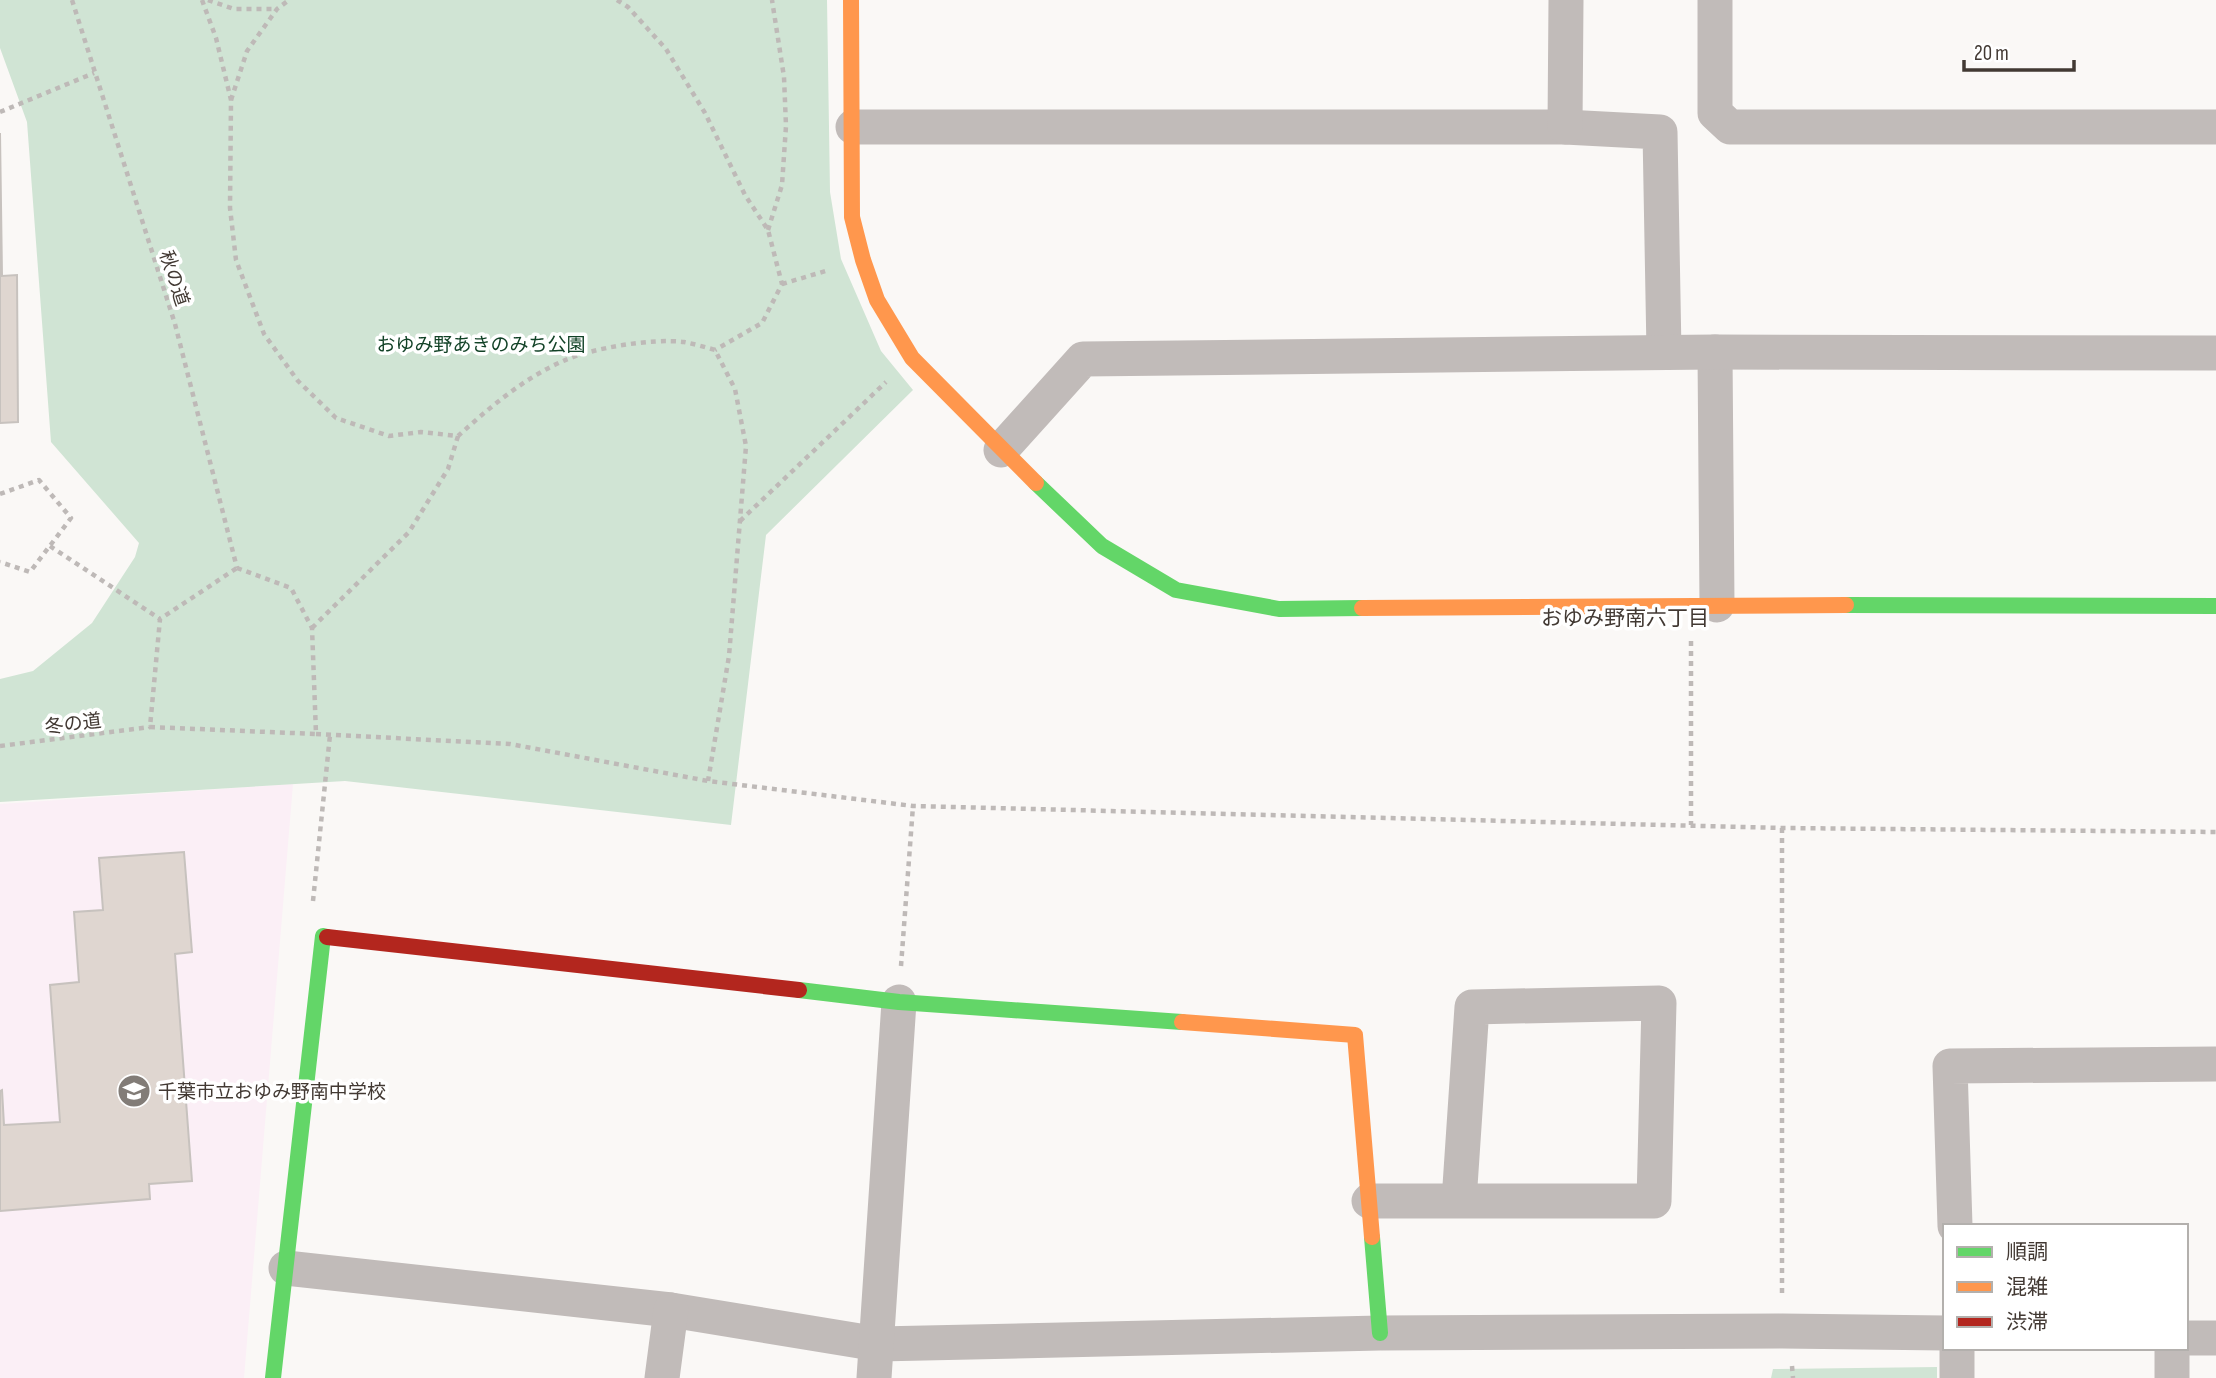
<svg xmlns="http://www.w3.org/2000/svg" width="2216" height="1378" font-family="'Sofia Sans Condensed','Noto Sans JP',sans-serif">
<style>
.education{fill:#fbeff6}
.green{fill:#d0e4d4}
.building{fill:#dfd6d0;stroke:#c7c2be;stroke-width:2}
.lines{fill:none;stroke-linecap:round;stroke-linejoin:round}
.path{stroke:#beb9b7;stroke-width:4.5;stroke-dasharray:5 5;stroke-linecap:butt}
.street{stroke:#c1bbb9;stroke-width:35}
.fast{stroke:#63d668;stroke-width:16}
.slow{stroke:#ff974d;stroke-width:16}
.jam{stroke:#b3261e;stroke-width:16}
.labels{text-anchor:middle;stroke-width:7;stroke-linejoin:round;paint-order:stroke}
.street-label{font-size:19px;fill:#423933;stroke:#fff}
.park-label{font-size:19px;fill:#124227;stroke:#fff}
.poi-label{font-size:19px;fill:#423933;stroke:#fff;text-anchor:start}
.neighbourhood-label{font-size:21px;fill:#423933;stroke:#fff}
</style>
<rect width="100%" height="100%" fill="#faf8f6"/>
<polygon class="education" points="293,784 244,1378 0,1378 0,804"/>
<g class="green">
<polygon points="0,0 827,0 830,192 841,259 881,351 913,390 766,535 731,825 345,781 0,802 0,679 33,671 92,623 135,557 139,543 51,442 27,122 0,48"/>
<polygon points="1937,1367 1937,1378 1771,1378 1773,1369"/>
</g>
<g class="building">
<polygon points="0,133 2,276 17,275 18,422 0,423"/>
<polygon points="184,852 192,952 175,954 192,1181 149,1184 150,1199 0,1211 0,1091 2,1090 4,1125 60,1122 50,985 79,982 74,912 103,910 99,858"/>
</g>
<g class="lines">
<g class="path">
<polyline points="72,0 175,324 237,568"/>
<path d="M202 0 216 38 231 100 230 208 236 260 264 334 298 381 336 418 389 436 421 432 458 436C489 408 524 378 563 361 592 348 652 338 684 342 694 344 705 347 715 350L735 389 746 446 729 656 708 781"/>
<polyline points="208,0 234,9 276,9"/>
<polyline points="617,0 628,7 666,49 705,113 745,195 768,230 782,284 762,323 715,350"/>
<polyline points="231,100 247,51 277,9 289,0"/>
<polyline points="0,112 94,73"/>
<polyline points="768,230 782,185 786,126 784,77 772,0"/>
<polyline points="782,284 829,270"/>
<polyline points="0,494 39,480 71,518 30,572 0,562"/>
<polyline points="740,521 886,382"/>
<polyline points="50,546 160,619"/>
<polygon points="237,568 291,588 312,628 316,734 150,727 160,619"/>
<polyline points="312,628 409,532 448,469 458,436"/>
<polyline points="1691,641 1691,825"/>
<polyline points="316,734 510,744 708,781 913,806 1782,828 2216,832"/>
<polyline points="0,746 150,727"/>
<polyline points="1782,828 1782,1296"/>
<polyline points="313,901 330,735"/>
<polyline points="901,966 913,806"/>
<polyline points="1792,1366 1793,1378"/>
</g>
<g class="street">
<polyline points="1715,0 1715,113 1730,127 2216,127"/>
<polyline points="853,127 1565,127 1660,132 1664,352"/>
<polyline points="1565,127 1566,0"/>
<polyline points="1715,352 1717,605"/>
<polyline points="1001,450 1083,359 1715,352 2216,353"/>
<polyline points="1369,1201 1654,1201 1659,1003 1472,1007 1459,1201"/>
<polyline points="1955,1226 1950,1066 2216,1064"/>
<polyline points="286,1268 671,1310 878,1344 1380,1333 1782,1331 1945,1333"/>
<polyline points="2186,1338 2216,1338"/>
<polyline points="2172,1348 2172,1378"/>
<polyline points="662,1378 671,1310"/>
<polyline points="874,1378 899,1002"/>
<polyline points="1957,1378 1957,1348"/>
</g>
<g class="fast">
<polyline points="1036,483 1102,546 1176,590 1279,609 1362,608"/>
<polyline points="1846,605 2216,606"/>
<polyline points="799,990 899,1002 1182,1022"/>
<polyline points="1372,1237 1380,1333"/>
<polyline points="273,1378 323,936 327,937"/>
</g>
<g class="slow">
<polyline points="851,0 852,217 863,260 877,300 912,358 1036,483"/>
<polyline points="1362,608 1846,605"/>
<polyline points="1182,1022 1355,1035 1372,1237"/>
</g>
<polyline class="jam" points="327,937 799,990"/>
</g>
<defs>
<symbol id="school-disc" viewBox="-11 -11 22 22"><circle r="9.5" fill="#827c77" stroke="#fff"/><path d="M0-5L7-2L0 1L-7-2ZM-4 1L0 2.5L4 1V4Q0 6-4 4Z" fill="#fff"/></symbol>
</defs>
<g fill-rule="evenodd">
<use href="#school-disc" x="115" y="1072" width="38" height="38"/>
</g>
<g class="labels">
<g class="street-label">
<text transform="translate(175 278) rotate(72)" y="7">秋の道</text>
<text transform="translate(73 723) rotate(-7)" y="7">冬の道</text>
</g>
<g class="park-label">
<text x="481" y="351">おゆみ野あきのみち公園</text>
</g>
<g class="poi-label">
<text x="158" y="1098">千葉市立おゆみ野南中学校</text>
</g>
<g class="neighbourhood-label">
<text x="1625" y="625">おゆみ野南六丁目</text>
</g>
</g>
<rect x="1943" y="1224" width="245" height="126" fill="#ffffff" stroke="#b3b0ad" stroke-width="2"/>
<rect x="1957" y="1247" width="35" height="10" fill="#63d668" stroke="#b3b0ad" stroke-width="2"/>
<text x="2006" y="1259" font-size="21" fill="#423933">順調</text>
<rect x="1957" y="1282" width="35" height="10" fill="#ff974d" stroke="#b3b0ad" stroke-width="2"/>
<text x="2006" y="1294" font-size="21" fill="#423933">混雑</text>
<rect x="1957" y="1317" width="35" height="10" fill="#b3261e" stroke="#b3b0ad" stroke-width="2"/>
<text x="2006" y="1329" font-size="21" fill="#423933">渋滞</text>
<path d="M1964 60v10h110v-10" fill="none" stroke="#423933" stroke-width="3.5"/>
<text x="1974" y="60" font-size="21" fill="#423933" stroke="#ffffff" stroke-width="5" paint-order="stroke">20 m</text>
</svg>
